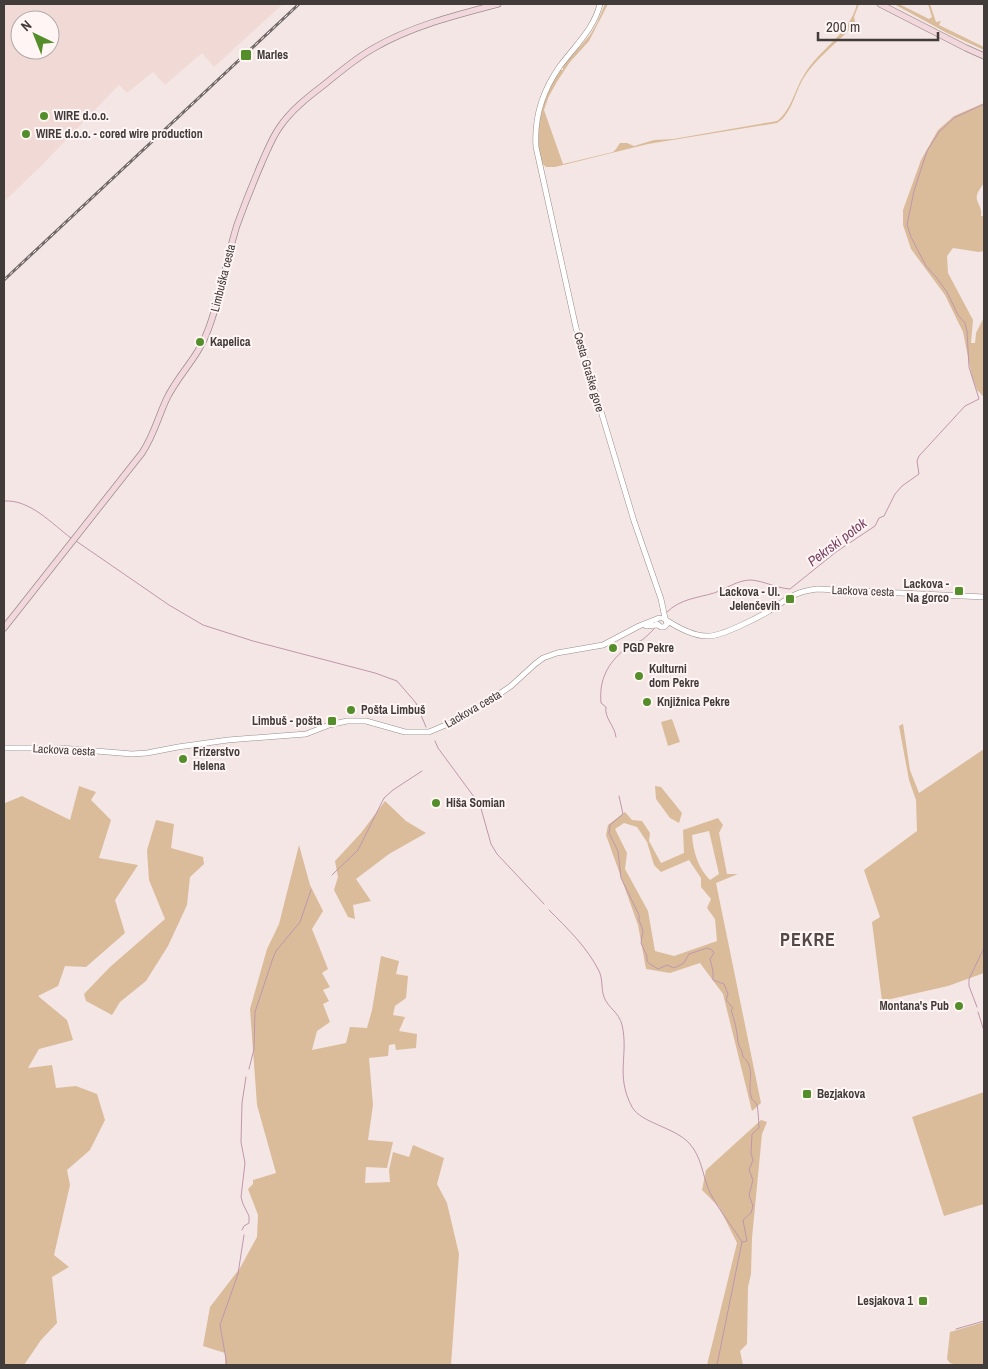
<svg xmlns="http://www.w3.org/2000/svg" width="988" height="1369" font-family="'Archivo Narrow',sans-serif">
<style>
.built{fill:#f1dad6;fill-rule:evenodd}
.green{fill:#dabc9b;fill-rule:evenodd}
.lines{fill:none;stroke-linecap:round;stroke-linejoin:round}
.stream{stroke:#c096ad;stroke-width:1}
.tertiary-casing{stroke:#9a8e8c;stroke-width:6}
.secondary-casing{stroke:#9a8e8c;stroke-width:7}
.tertiary{stroke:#fff;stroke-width:5}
.secondary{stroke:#f2d7dd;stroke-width:5.5}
.rail-casing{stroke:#716968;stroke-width:3}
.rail{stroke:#fef5f4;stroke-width:1;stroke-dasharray:4;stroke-linecap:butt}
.poi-dot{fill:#538e2b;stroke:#fef5f4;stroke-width:2}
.labels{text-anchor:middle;stroke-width:4;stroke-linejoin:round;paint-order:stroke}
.poi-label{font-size:12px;font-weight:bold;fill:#413b3a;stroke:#fef5f4;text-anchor:start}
.street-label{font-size:12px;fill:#413b3a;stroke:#fef5f4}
.water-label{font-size:14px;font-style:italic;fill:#794163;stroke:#fef5f4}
.district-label{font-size:18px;font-weight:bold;letter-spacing:1px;fill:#554947;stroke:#fef5f4}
</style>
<rect width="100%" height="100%" fill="#f4e6e4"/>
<path class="built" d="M4 4H283L214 67 202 53 165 85 153 72 127 93 119 85 43 164 4 202ZM20 20H50V50H20Z"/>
<g class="green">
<path d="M605 4H608L589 41 570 62 558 80 549 96 544 110 563 164 613 152 616 149 620 143H627L634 146 654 140 673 139 777 121C791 111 795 89 804 75 819 49 849 35 857 4H859L854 17 855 21 851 28C835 45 815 59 803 79 795 93 791 115 777 123L648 144 555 167H546C540 163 540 156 539 149 536 120 545 94 560 70H563V66L590 35 597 23Z"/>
<polygon points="894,4 899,4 929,19 932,17 928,4 930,4 936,22 941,21 939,25 984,47 984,50 947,33"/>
<path d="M984 103V183C982 186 978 191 977 195 975 202 983 207 981 216H984V251L979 252 953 248 947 256 948 273 973 320 971 343H975L976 333 984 317V397L977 390 972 377 963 332 945 295 911 249 903 225V210L921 160 938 130 954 116Z"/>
<polygon points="672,719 680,742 668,746 661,722"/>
<polygon points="903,724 910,770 919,793 984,749 984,973 948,986 882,1001 872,922 880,917 864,870 917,831 916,800 909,780 899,726"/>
<polygon points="79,786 96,792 91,800 111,820 99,858 138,865 115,900 125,933 86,967 65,966 58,986 38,996 67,1020 73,1040 39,1049 28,1068 52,1065 56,1088 76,1086 97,1094 105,1120 90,1150 67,1170 70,1185 54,1255 69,1267 52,1277 57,1323 41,1340 24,1365 4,1365 4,806 5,803 22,796 70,820"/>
<polygon points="655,786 661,787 682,813 679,823 670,818 656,799"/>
<polygon points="385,801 406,821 426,833 389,854 356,879 371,901 353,905 355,919 348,917 334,890 338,877 335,861 361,833"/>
<path d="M625 812 632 820 642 821 650 833 649 841 661 863 684 853 683 830 718 818 723 825 719 833 727 874H738L716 883 761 1103 752 1111 723 994 700 963 670 973 646 969 638 925 606 835 608 825ZM624 823 637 827 647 842 654 865 661 872 689 860 701 878V887L711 899 707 908 715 919 717 941 674 956 655 951 648 911 625 869 627 853 615 829ZM709 831 719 874 710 880C698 868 693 851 692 835Z"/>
<polygon points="156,820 174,824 171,848 203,857 204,864 190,877 187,905 168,946 146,981 120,1002 112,1015 86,1001 84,994 110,967 165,919 149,880 147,850"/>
<polygon points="299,845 310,885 323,911 312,929 328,969 322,973 330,987 323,990 329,1001 323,1004 330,1022 317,1031 312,1050 346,1043 350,1027 367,1028 372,1010 381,956 399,961 396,974 408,976 406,998 395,1006 393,1015 405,1017 399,1031 417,1034 416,1048 396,1050 395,1044 389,1045 388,1056 369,1058 373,1105 368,1140 393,1142 387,1168 366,1167 365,1183 390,1182 389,1170 393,1152 409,1157 413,1145 444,1158 437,1184 447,1203 459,1254 451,1365 225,1365 225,1353 203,1346 210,1307 240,1268 257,1237 258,1215 248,1189 253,1184 253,1180 276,1173 257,1105 250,1009 267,949 279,924"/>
<polygon points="984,1092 984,1204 944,1216 912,1117"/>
<polygon points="761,1120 767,1122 762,1134 752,1238 751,1274 748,1287 747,1344 740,1351 743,1365 707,1365 737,1243 719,1207 702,1190 706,1170"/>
<polygon points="984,1322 984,1365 957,1365 950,1363 947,1359 950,1332"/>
</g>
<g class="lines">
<g class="stream">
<path d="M4 501C30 499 52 524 71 538"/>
<polyline points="76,541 169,605 203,625 253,641 375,673 397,681 416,703 426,727"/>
<path d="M667 612C680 599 697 598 714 593 726 589 737 580 751 580 764 581 776 588 790 589L836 552 875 526 879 518 884 516 895 494 902 486 919 474 917 461 919 456 965 406 979 399 969 367 967 331 965 323 958 315 947 292 936 277 926 266 911 237 907 225 914 191 927 151 939 132 954 118 984 104"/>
<path d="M616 737C615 726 604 718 606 707L601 703C599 680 607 664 625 649 630 644 637 643 642 640 646 637 650 633 654 629"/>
<polyline points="435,741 438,748 480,805 491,844 497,854 544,904"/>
<path d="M619 796 623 814 610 825 609 833 618 851 621 878 639 915V920L643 931 641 943 647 956V961L650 964 658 969 667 965 674 968 684 963 689 954 707 948 712 950 714 953 710 959 713 971V980L724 984 728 994 726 1000 733 1008 731 1010C735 1021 737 1031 738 1042 739 1048 743 1051 743 1057 757 1068 746 1085 752 1099 753 1101 756 1102 757 1105 758 1108 759 1125 759 1128L752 1134 751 1153 753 1160 749 1170 753 1180 749 1195 753 1206 751 1213 743 1220 747 1241 742 1242"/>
<polyline points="332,875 358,850 384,798 393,790 422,771"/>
<path d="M549 910C567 928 587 947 599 971 603 979 601 989 604 997 608 1008 619 1012 622 1025 629 1055 615 1075 632 1107 641 1123 674 1127 689 1143 701 1156 702 1172 708 1188 714 1204 733 1227 742 1242L717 1365"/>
<polyline points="977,1007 969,986 969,979 984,948"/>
<polyline points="978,1012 984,1031"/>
<polyline points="249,1069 254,1049 255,1012 273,958 276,951 300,922 311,890"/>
<polyline points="242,1230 244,1226 249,1223 249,1216 243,1204 241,1197 245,1163 241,1142 242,1103 246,1077"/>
<polyline points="956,1329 984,1321"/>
<polyline points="227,1365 220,1325 238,1274 244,1235"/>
</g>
<defs>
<g id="tertiary">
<path d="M600 4C594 29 575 46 560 66 543 90 534 118 536 147L576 328 634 521 661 599 665 618"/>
<path d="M663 618C675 626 694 637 709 636 722 636 757 618 769 611 788 599 793 592 817 589L984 597"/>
<polyline points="657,624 661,627 664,627 667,624 666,620"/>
<polyline points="646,626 658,625"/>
<polyline points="4,748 60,748 132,754 147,753 178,747 228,740 306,734 329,725 347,721 366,721 405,732 429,732 448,724 492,699 511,686 535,664 543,658 557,653 603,645 639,626 659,618"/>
</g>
<g id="secondary">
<polyline points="880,4 966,48 984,56"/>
<path d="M4 628 142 453C154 435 158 417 167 398 179 374 199 356 208 330 221 296 226 260 237 225 245 203 253 183 262 162 267 151 272 138 279 128 291 110 308 97 325 84 341 71 356 58 374 48 412 26 456 15 498 4"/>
</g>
</defs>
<use href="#tertiary" class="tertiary-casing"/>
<use href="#secondary" class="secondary-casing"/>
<use href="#tertiary" class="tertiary"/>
<use href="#secondary" class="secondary"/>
<defs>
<polyline id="rail" points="4,280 299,4"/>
</defs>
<use href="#rail" class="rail-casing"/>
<use href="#rail" class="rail"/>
</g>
<g class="poi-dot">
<rect x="240" y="49" width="12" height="12" rx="2.5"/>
<circle cx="44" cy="116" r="5"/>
<circle cx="26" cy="134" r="5"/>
<circle cx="200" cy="342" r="5"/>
<rect x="954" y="586" width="10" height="10" rx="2.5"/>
<rect x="785" y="594" width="10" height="10" rx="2.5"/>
<circle cx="613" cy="648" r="5"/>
<circle cx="639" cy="676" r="5"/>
<circle cx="647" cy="702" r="5"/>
<circle cx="351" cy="710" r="5"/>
<rect x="327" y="716" width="10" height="10" rx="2.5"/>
<circle cx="183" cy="759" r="5"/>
<circle cx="436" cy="803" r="5"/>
<circle cx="959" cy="1006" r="5"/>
<rect x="802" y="1089" width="10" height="10" rx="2.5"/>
<rect x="918" y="1296" width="10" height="10" rx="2.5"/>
</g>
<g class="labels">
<g class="poi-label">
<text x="257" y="59">Marles</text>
<text x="54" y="120">WIRE d.o.o.</text>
<text x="36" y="138">WIRE d.o.o. - cored wire production</text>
<text x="210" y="346">Kapelica</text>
<text x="949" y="588" text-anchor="end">Lackova -<tspan x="949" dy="14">Na gorco</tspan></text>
<text x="780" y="596" text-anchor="end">Lackova - Ul.<tspan x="780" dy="14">Jelenčevih</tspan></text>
<text x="623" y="652">PGD Pekre</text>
<text x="649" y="673">Kulturni<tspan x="649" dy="14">dom Pekre</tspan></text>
<text x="657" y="706">Knjižnica Pekre</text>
<text x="361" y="714">Pošta Limbuš</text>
<text x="322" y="725" text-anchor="end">Limbuš - pošta</text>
<text x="193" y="756">Frizerstvo<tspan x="193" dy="14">Helena</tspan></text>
<text x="446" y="807">Hiša Somian</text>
<text x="949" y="1010" text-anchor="end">Montana's Pub</text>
<text x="817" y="1098">Bezjakova</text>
<text x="913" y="1305" text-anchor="end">Lesjakova 1</text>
</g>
<g class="street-label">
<text transform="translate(223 278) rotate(-76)" y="4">Limbuška cesta</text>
<text transform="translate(589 372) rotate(74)" y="4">Cesta Graške gore</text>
<text transform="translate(863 591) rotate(2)" y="4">Lackova cesta</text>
<text transform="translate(473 709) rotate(-30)" y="4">Lackova cesta</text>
<text transform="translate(64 750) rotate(3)" y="4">Lackova cesta</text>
</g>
<g class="water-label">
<text transform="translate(837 542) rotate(-37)" y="5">Pekrski potok</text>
</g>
<g class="district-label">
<text x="808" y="946">PEKRE</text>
</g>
</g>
<rect width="988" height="1369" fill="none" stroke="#413b3a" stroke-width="10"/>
<g transform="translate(35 35) rotate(317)"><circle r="24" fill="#fef5f4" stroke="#b2abaa"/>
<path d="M0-4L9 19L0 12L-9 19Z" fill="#538e2b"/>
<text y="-8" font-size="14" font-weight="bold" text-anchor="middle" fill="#413b3a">N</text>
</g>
<path d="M818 32v8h120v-8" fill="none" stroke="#413b3a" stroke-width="2.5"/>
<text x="826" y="32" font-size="15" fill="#413b3a" stroke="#fef5f4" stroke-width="4" paint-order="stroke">200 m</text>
</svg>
